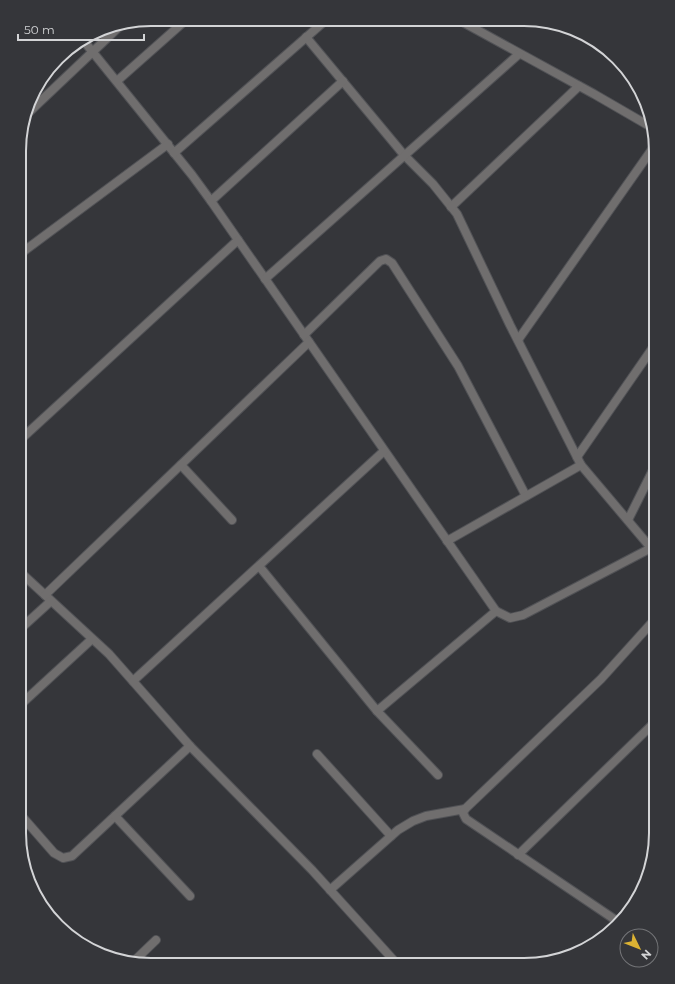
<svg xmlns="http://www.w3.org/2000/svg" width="675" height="984" font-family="Montserrat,sans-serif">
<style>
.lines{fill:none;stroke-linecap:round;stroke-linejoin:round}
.street-casing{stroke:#515256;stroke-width:10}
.street{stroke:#706e6e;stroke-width:8}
.rim{fill:none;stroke:#d3d4d6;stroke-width:2}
</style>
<rect width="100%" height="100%" fill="#35363a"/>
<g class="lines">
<defs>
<g id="street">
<polyline points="459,20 594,94 651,127"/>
<polyline points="306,37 404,155 433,184 457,214 510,325 581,465 651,548 655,549"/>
<polyline points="83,40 192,175 211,201 496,611 510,618 523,615 651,548"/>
<polyline points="117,81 187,19"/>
<polyline points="27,114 122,24"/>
<polyline points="174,153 326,20"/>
<polyline points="211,201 343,81"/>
<polyline points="451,207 579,86"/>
<polyline points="20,254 168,144"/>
<polyline points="265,279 519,54"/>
<polyline points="304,335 380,261 386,259 392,263 458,366 526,496"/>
<polyline points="518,340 655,145"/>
<polyline points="20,440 238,240"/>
<polyline points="577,457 656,343"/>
<polyline points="181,465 232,520"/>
<polyline points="628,520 656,464"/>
<polyline points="447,541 581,465"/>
<polyline points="259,566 377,711 438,775"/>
<polyline points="19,571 109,654 190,746 312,870 398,965"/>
<polyline points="45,595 309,342"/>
<polyline points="19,630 51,601"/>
<polyline points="133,681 384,451"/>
<polyline points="19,706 92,639"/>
<polyline points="377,711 496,611"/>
<polyline points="317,754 391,836"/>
<polyline points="19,813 54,853 63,858 72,856 190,746"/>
<polyline points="115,816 190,896"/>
<polyline points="518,855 656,721"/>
<polyline points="330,890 398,830 413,821 426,816 465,809"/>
<polyline points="617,921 466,819 463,813 465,809 601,679 656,618"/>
<polyline points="132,963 156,940"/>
</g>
</defs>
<use href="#street" class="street-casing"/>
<use href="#street" class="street"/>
</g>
<path d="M0 0H675V984H0ZM151 26H524A125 125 0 0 1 649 151V833A125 125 0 0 1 524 958H151A125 125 0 0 1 26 833V151A125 125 0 0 1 151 26Z" fill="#35363a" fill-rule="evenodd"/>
<path class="rim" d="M151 26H524A125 125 0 0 1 649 151V833A125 125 0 0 1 524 958H151A125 125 0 0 1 26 833V151A125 125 0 0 1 151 26Z"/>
<g transform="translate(639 948) rotate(133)"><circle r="19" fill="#35363a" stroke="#747578"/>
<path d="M0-3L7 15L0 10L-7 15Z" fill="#dbb233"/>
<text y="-6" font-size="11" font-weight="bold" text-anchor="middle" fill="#d3d4d6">N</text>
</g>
<path d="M18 34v6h126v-6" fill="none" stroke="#d3d4d6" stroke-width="2"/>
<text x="24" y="34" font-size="12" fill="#d3d4d6" stroke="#35363a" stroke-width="3" paint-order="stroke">50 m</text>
</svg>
